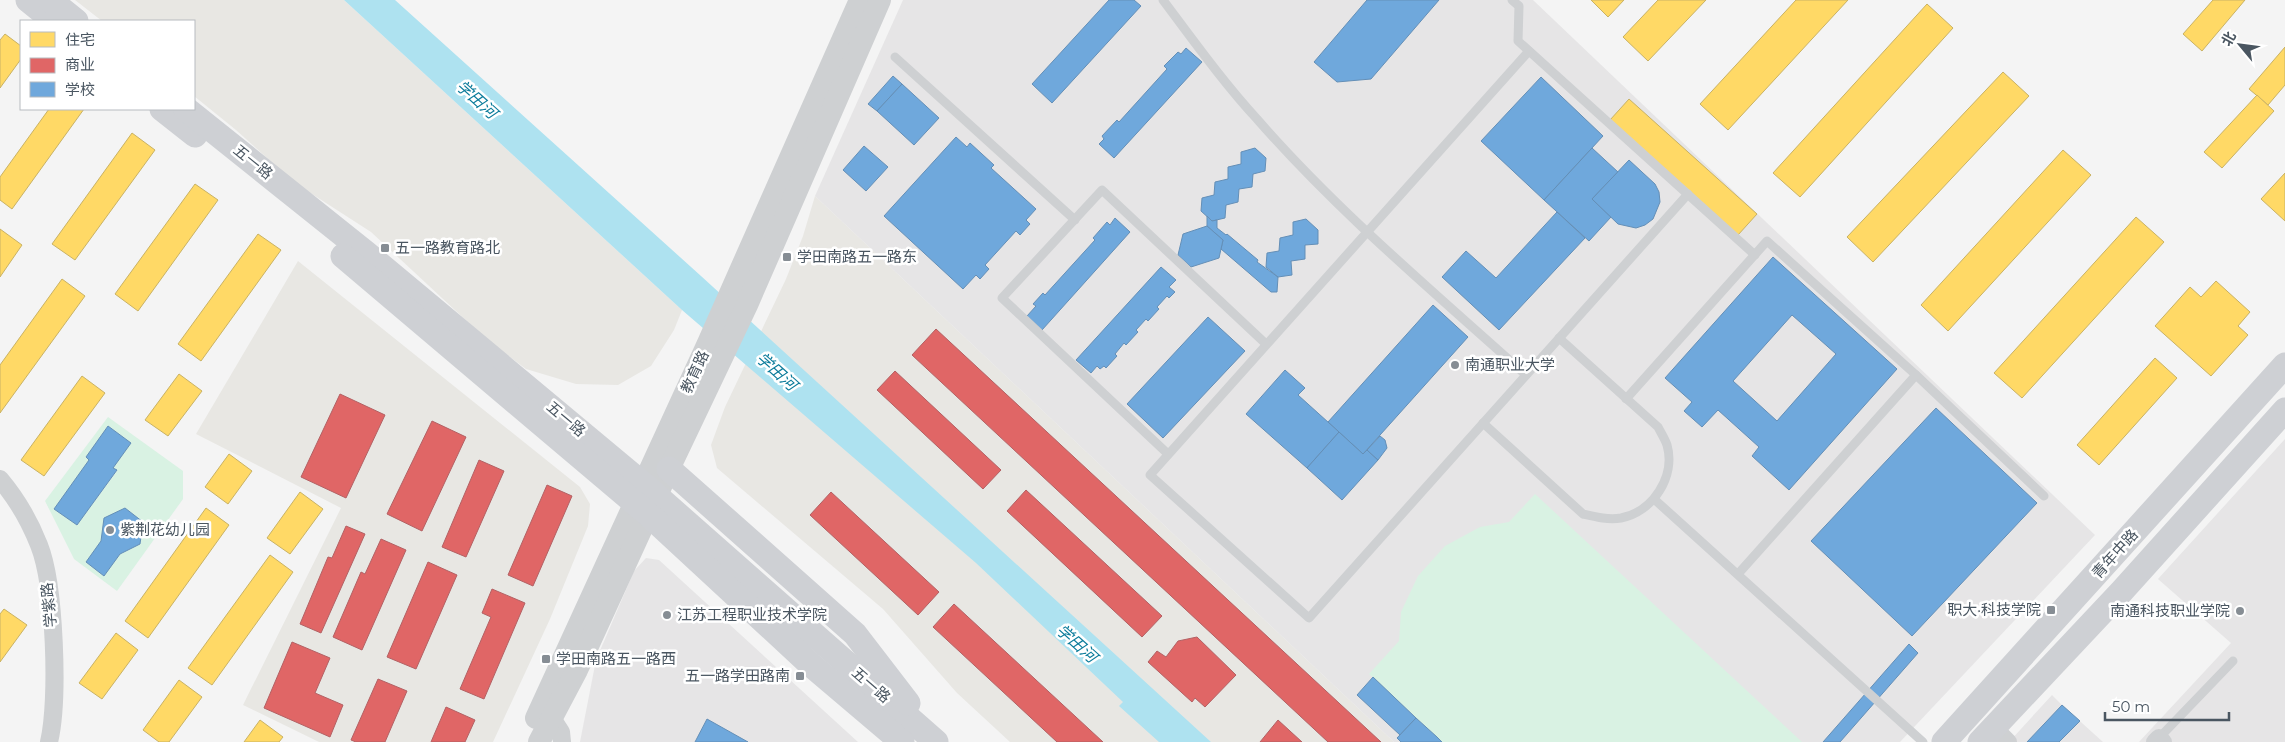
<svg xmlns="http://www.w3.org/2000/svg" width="2285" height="742" font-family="Montserrat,'Noto Sans SC',sans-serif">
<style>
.commercial{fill:#e8e7e3}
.education{fill:#e6e5e6}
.green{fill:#d9f2e3;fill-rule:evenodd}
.water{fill:#aee2f0}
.homes{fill:#ffd966;stroke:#c9b264}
.shops{fill:#e06666;stroke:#b36164}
.schools{fill:#6fa8dc;stroke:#648fb7;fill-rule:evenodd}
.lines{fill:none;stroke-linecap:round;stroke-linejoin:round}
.service{stroke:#ced0d2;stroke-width:9}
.minor{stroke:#ced0d2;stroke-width:18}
.tertiary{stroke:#ced0d2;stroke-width:22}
.secondary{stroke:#ced0d4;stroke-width:25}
.poi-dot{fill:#868d94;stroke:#fff;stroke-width:2}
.labels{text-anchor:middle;stroke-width:5;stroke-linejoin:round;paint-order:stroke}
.street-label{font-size:15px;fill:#4a5661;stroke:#fff}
.poi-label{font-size:15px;fill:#4a5661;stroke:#fff;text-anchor:start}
.water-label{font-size:16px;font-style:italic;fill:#0c7c9b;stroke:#fff}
</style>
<rect width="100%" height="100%" fill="#f4f4f4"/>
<g class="commercial">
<polygon points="75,0 344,0 682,310 674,330 651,366 618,385 576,384 526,369 485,338 371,232 295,183 236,130 194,96 194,21 102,21"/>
<polygon points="815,196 1394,742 1010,742 957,693 883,609 717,468 711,445 725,407 786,279 803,236"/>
<polygon points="298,261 580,487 590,504 588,526 550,619 493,742 319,742 243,705 341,508 196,434"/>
</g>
<g class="education">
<polygon points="903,0 1533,0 2095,535 1900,742 1394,742 815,196"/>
<polygon points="2285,439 2285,742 2139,742 2231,643 2158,579"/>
<polygon points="646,558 659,560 858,742 580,742 596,660 634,571"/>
<polygon points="2052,695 2062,705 2103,742 2009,742"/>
</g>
<g class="green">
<path d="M108 417 183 471V499L117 591 74 559 45 501ZM108 426 131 443 113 468 117 471 77 525 54 509 89 460 86 457ZM125 508 143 522 140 544 120 554 104 576 86 562Z"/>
<polygon points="1535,494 1802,742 1442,742 1369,674 1399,641 1401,612 1418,576 1445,546 1480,527 1509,522"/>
</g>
<polygon class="water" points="344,0 395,0 701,276 1211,742 1159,742 1119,706 1123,702 976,563 682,310"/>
<g class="homes">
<polygon points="1591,0 1624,0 1608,17"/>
<polygon points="1658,0 1706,0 1648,61 1623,37"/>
<polygon points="1796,0 1848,0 1728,130 1700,104"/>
<polygon points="2213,0 2245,0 2202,51 2183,34"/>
<polygon points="1927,4 1953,28 1800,197 1773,173"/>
<polygon points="5,34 21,46 21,59 0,88 0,40"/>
<polygon points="2285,47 2285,85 2268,105 2249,89"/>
<polygon points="2003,72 2029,96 1873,262 1847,237"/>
<polygon points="2257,95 2274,111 2222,168 2204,152"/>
<polygon points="1629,99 1757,214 1738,235 1610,120"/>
<polygon points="49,109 84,109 12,209 0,200 0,177"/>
<polygon points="132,133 155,150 75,260 52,244"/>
<polygon points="2063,150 2091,175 1948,331 1921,305"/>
<polygon points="2285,173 2285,221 2261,199"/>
<polygon points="195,184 218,200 138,311 115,294"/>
<polygon points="2136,217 2164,242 2022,398 1994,373"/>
<polygon points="0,229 22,245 0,277"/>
<polygon points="258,234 281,250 201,361 178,344"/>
<polygon points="62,279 85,296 0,413 0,365"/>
<polygon points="2216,281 2250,312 2238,326 2248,335 2211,376 2155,326 2190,287 2201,297"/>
<polygon points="2155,358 2177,378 2099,465 2077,445"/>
<polygon points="179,374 202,391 168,436 145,420"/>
<polygon points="82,376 105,393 44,476 21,460"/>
<polygon points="229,454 252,471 228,504 205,487"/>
<polygon points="300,492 323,509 290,554 267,538"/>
<polygon points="206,508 229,525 148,638 125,621"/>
<polygon points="270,555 293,572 212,685 188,668"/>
<polygon points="4,609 27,625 0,662 0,614"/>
<polygon points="116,633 138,650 102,699 79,683"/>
<polygon points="179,680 202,697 169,742 159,742 143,730"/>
<polygon points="260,720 283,737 279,742 244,742"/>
</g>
<g class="shops">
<polygon points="936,329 1381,742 1328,742 912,355"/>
<polygon points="895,371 1001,470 983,489 877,390"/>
<polygon points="340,394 385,415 346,498 301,477"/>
<polygon points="432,421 466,437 422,531 387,514"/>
<polygon points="479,460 504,471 466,557 442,547"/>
<polygon points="547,485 572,496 533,586 508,575"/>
<polygon points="1026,490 1162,616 1142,637 1007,511"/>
<polygon points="831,492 939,592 918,615 810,515"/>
<polygon points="346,526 365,534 321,633 300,624 328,557 332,558"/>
<polygon points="381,539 406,550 362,650 333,637 361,572 365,574"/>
<polygon points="428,562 457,575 416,669 387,657"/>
<polygon points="492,589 525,603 484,699 460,689 491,617 482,613"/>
<polygon points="954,604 1103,742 1057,742 933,627"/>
<polygon points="1197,637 1236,675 1205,707 1195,698 1192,702 1148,662 1157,651 1166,657 1178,641"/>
<polygon points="292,642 330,658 315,693 343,705 330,737 264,708"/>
<polygon points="378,679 407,691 385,742 356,742 351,740"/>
<polygon points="446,707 475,720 465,742 431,742"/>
<polygon points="1278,720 1302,742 1260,742"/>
</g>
<g class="schools">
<polygon points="1109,0 1134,0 1141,6 1052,103 1032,84"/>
<polygon points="1367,0 1439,0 1371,79 1337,82 1314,62"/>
<polygon points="1186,48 1202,62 1114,158 1099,144 1104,139 1102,136 1117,120 1119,122 1167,69 1164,66 1178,52 1181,54"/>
<polygon points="893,76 902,84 877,111 868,104"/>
<polygon points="1541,77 1603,136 1544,200 1481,141"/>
<polygon points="902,84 939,118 914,145 877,111"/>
<polygon points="956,137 967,147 970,143 994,165 991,168 1036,209 1026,220 1030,224 1020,235 1016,231 985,265 989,269 980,279 976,275 963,289 884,216"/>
<polygon points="864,146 888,167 866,191 843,170"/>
<polygon points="1255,148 1266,158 1265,171 1253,174 1252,187 1239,189 1238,202 1226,205 1225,218 1212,221 1201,211 1202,198 1214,195 1215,182 1228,179 1228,167 1241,164 1241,152"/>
<polygon points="1592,148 1618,172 1592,199 1611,217 1589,241 1544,200"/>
<polygon points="1629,160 1655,184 1659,192 1660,202 1653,219 1645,225 1636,228 1618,224 1592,199"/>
<polygon points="1557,212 1585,238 1499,330 1442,277 1466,251 1496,278"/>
<polygon points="1207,216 1212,221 1217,220 1217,228 1226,235 1227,234 1258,260 1257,262 1278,277 1277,292 1271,292 1221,249 1223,240 1207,226"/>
<polygon points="1115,218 1130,232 1042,330 1027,316 1036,306 1033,304 1043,293 1045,295 1095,240 1093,238 1107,222 1110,225"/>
<polygon points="1306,219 1318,230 1318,244 1305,245 1305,259 1291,261 1292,275 1278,277 1266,267 1267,253 1279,251 1280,238 1293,235 1293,222"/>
<polygon points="1207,226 1223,240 1219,258 1191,267 1178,255 1183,234"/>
<path d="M1773 257 1897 369 1789 490 1752 456 1759 447 1718 410 1702 427 1684 411 1692 402 1665 378ZM1792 315 1836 354 1777 421 1733 381Z"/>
<polygon points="1161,267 1176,280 1169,287 1175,292 1169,298 1167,296 1157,307 1159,309 1148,321 1146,319 1136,330 1138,332 1126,345 1124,343 1115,354 1117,356 1106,368 1104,366 1100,369 1097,366 1091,373 1076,360"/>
<polygon points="1433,305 1468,337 1363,454 1328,422"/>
<polygon points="1208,317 1245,351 1163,438 1127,404"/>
<polygon points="1285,370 1305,388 1298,395 1339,432 1307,468 1246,414"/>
<polygon points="1936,408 2037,503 1912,636 1811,541"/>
<polygon points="108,426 131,443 113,468 117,470 77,525 54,509 89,460 86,457"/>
<polygon points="1339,432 1363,454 1367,450 1378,460 1342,500 1307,468"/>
<polygon points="1380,436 1385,440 1387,448 1378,460 1367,450"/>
<polygon points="125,508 143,522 140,544 120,554 104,576 86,562 101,541 104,518"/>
<polygon points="1909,644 1918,653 1840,742 1823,742"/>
<polygon points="1373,677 1416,718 1400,735 1357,695"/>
<polygon points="2062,705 2080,721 2059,742 2027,742"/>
<polygon points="1416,718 1437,737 1442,742 1401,742 1397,738"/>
<polygon points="707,719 748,742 695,742"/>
</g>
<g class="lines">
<g class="service">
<path d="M1163 0C1193 40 1223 82 1257 119 1338 212 1434 292 1526 375"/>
<polyline points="1512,0 1519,6 1518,41 1755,255"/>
<polyline points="1529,51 1150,475 1309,618 1688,194"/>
<polyline points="895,57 1075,220"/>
<polyline points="1626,399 1767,241 1916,375 2044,496"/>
<path d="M1483 423 1583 514C1596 517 1608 520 1621 518 1653 512 1676 476 1667 445 1665 439 1661 433 1658 427L1559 338"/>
<polyline points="1168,454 1002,298 1102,190 1266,344"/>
<polyline points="1654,499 1923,742"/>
<polyline points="1738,574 1916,375"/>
<polyline points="2159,738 2233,661"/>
</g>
<g class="minor">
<path d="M0 479C16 498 30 522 39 545 55 585 59 700 49 742"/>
<polyline points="552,718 561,732 562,742"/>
<polyline points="1994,728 2008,742"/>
<polyline points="2155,742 2159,738 2163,742"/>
</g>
<g class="tertiary">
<polyline points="536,718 708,343 860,0"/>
<polyline points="539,742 577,670 669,469 747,305 880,0"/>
</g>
<g class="secondary">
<polyline points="28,0 54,21"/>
<polyline points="50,0 76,21"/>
<polyline points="162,109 195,135"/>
<polyline points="186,109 366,253 643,484 936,742"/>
<polyline points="343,256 648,514 810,664 902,742"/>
<polyline points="669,469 855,634 908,703"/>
<polyline points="1944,742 2285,365"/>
<polyline points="1980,742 2122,591 2285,410"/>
</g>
</g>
<g class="poi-dot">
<rect x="380" y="243" width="10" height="10" rx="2.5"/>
<rect x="782" y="252" width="10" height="10" rx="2.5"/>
<circle cx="1455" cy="365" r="5"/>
<circle cx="110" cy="530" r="5"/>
<rect x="2046" y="605" width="10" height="10" rx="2.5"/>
<circle cx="2240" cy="611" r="5"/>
<circle cx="667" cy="615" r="5"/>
<rect x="541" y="654" width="10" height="10" rx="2.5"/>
<rect x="795" y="671" width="10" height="10" rx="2.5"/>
</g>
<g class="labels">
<g class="street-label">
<text transform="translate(253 162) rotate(39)" y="5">五一路</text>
<text transform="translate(695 372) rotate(-65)" y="5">教育路</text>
<text transform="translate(566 419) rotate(40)" y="5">五一路</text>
<text transform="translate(2115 554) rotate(-48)" y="5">青年中路</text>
<text transform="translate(49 605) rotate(-95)" y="5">学紫路</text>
<text transform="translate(871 685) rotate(41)" y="5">五一路</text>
</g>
<g class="poi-label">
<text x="395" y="253">五一路教育路北</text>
<text x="797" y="262">学田南路五一路东</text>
<text x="1465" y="370">南通职业大学</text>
<text x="120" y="535">紫荆花幼儿园</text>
<text x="2041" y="615" text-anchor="end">职大·科技学院</text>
<text x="2230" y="616" text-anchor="end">南通科技职业学院</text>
<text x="677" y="620">江苏工程职业技术学院</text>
<text x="556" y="664">学田南路五一路西</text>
<text x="790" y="681" text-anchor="end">五一路学田路南</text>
</g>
<g class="water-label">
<text transform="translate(477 99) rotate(42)" y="6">学田河</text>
<text transform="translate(777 371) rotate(42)" y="6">学田河</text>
<text transform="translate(1077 643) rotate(42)" y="6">学田河</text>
</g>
</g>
<rect x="20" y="20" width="175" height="90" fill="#ffffff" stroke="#b7bbc0"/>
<rect x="30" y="32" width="25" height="15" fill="#ffd966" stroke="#b7bbc0"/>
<text x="65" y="45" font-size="15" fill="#4a5661">住宅</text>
<rect x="30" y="58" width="25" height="15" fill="#e06666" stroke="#b7bbc0"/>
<text x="65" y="70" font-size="15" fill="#4a5661">商业</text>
<rect x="30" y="82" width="25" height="15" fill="#6fa8dc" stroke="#b7bbc0"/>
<text x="65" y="95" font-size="15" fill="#4a5661">学校</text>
<g transform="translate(2240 45) rotate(299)" stroke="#ffffff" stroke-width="4" paint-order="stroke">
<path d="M0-4L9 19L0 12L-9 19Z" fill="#4a5661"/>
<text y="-8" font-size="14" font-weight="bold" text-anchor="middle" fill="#4a5661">北</text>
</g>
<path d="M2105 712v8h124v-8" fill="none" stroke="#4a5661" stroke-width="2.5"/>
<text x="2112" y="712" font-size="15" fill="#4a5661" stroke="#ffffff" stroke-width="4" paint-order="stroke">50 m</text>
</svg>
